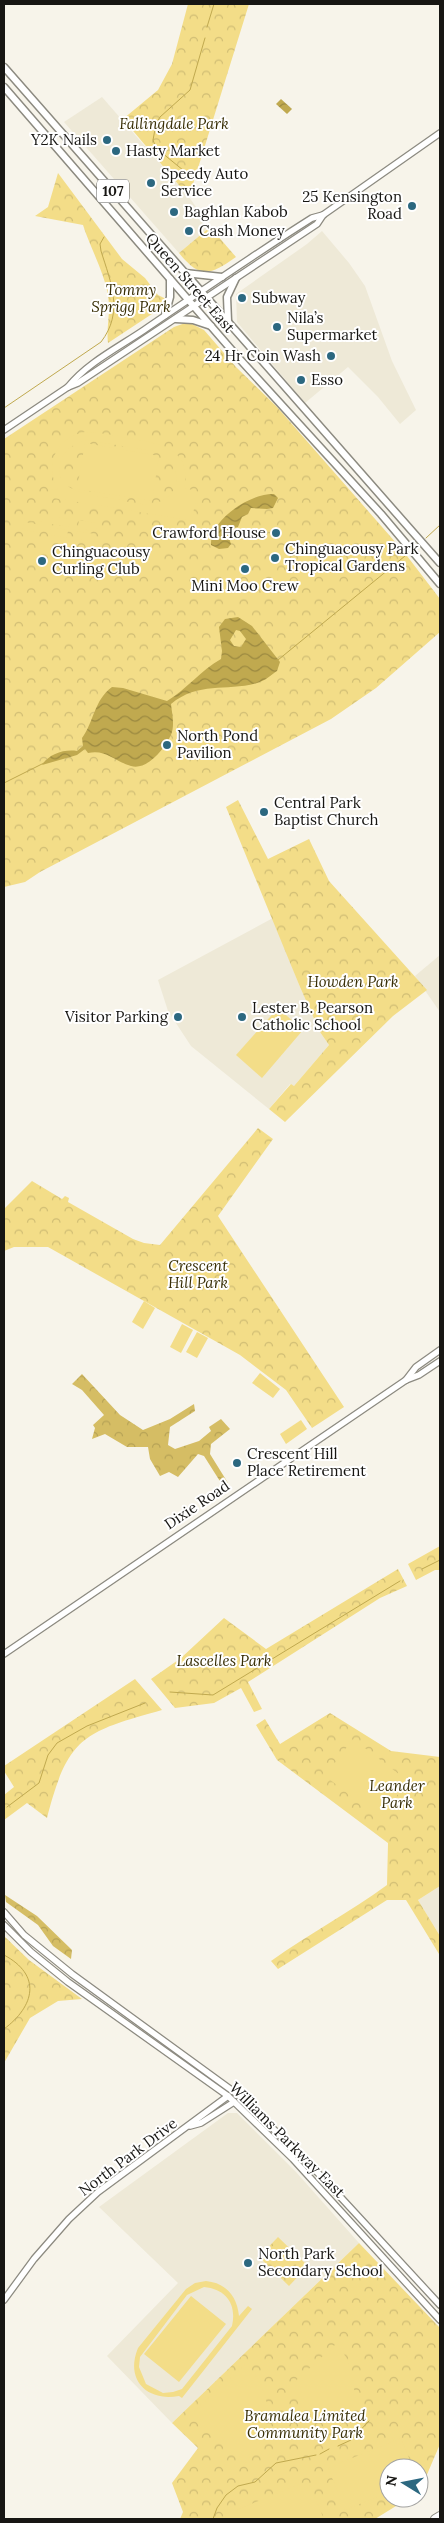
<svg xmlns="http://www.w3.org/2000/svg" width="444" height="2523" font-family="Lora,serif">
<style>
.built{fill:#eee9d7}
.forest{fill:url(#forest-crowns)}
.park{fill:url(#park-crowns)}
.pitch{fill:#f3dd88;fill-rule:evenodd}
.water{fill:url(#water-waves);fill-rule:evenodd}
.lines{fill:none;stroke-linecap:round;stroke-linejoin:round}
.stream{stroke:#c0a94f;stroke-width:1}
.secondary-casing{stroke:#8c8a80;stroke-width:8}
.primary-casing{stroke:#8c8a80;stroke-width:9}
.motorway-casing{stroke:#8c8a80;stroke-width:10}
.secondary{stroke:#fff;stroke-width:5.5}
.primary{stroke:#fff;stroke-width:6}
.motorway{stroke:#fff;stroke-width:8}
.poi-dot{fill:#2c6880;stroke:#fff;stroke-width:2}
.labels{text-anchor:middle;stroke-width:4;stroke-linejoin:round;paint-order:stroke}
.shield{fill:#fff;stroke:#5d5c5a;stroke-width:1}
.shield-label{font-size:14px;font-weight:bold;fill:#171613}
.park-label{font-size:15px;font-style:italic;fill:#382e05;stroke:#fff}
.poi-label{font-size:15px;fill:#171613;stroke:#fff;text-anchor:start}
.street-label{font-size:15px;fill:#171613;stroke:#fff}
</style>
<defs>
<pattern id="forest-crowns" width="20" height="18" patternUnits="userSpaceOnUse" patternTransform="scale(1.25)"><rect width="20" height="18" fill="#d5bd64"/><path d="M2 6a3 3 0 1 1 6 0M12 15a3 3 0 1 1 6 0" fill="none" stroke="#b6a256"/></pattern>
<pattern id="park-crowns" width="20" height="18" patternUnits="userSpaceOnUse" patternTransform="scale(1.25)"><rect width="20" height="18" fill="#f3dd88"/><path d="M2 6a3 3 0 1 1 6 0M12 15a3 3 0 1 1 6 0" fill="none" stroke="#d0bd74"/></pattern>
<pattern id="water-waves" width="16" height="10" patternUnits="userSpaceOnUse" patternTransform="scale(1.25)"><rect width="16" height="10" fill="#c0a94f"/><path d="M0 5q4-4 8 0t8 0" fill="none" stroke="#9b8940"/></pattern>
</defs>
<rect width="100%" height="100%" fill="#f7f4ea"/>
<g class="built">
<polygon points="102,97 189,197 210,227 179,253 64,122"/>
<polygon points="322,231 349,263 365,286 392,361 416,410 400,424 378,397 348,367 305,403 237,322 236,294 307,244"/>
<polygon points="273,918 300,987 320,1032 329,1045 294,1086 290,1084 269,1109 191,1046 168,1011 158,980"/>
<polygon points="440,955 440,1012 415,976"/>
<polygon points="440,1886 440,1936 418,1900"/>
<polygon points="228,2113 237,2113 296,2172 359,2243 172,2423 107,2356 178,2283 99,2207"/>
</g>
<g class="forest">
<polygon points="82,1374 120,1415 143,1430 170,1419 194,1404 195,1411 170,1427 168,1445 175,1449 199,1441 211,1431 209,1427 221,1419 230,1429 211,1444 210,1454 228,1483 223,1486 204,1456 198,1454 178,1477 169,1472 160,1476 150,1459 148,1447 127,1447 105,1434 92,1439 95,1428 93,1425 104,1415 82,1390 72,1384"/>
<polygon points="5,1895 37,1916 72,1950 71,1959 53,1946 38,1925 6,1902"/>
</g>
<g class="park">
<polygon points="188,4 249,4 189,197 123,119 158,90 172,64"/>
<path d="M58 173 122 259 145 278 158 295 166 299 161 308 108 343C106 327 111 312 108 296 105 274 90 247 83 225L35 216 48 207Z"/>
<path d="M210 227 236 257C210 275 201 280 179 253Z"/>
<polygon points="188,322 204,330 236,367 277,407 404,552 440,599 440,632 376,688 331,719 40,872 25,882 4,887 4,439 174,327"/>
<polygon points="238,800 268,859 309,839 329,881 427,990 393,1016 285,1122 269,1109 291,1084 294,1086 329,1045 320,1032 300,987 226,807"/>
<polygon points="258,1128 273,1139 218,1216 344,1407 312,1428 286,1390 240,1355 48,1247 14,1247 4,1251 4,1209 32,1181 62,1199 65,1196 69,1198 68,1202 133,1239 144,1243 160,1245"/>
<polygon points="440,1546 440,1570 435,1570 416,1580 408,1564"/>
<polygon points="398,1569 407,1586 380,1598 248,1682 262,1709 254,1712 241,1688 214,1703 175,1708 151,1679 181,1658 224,1618 266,1649"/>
<path d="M135 1679 162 1710C84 1732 68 1736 47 1818L27 1803 4 1820V1795L14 1787 4 1771V1766Z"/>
<path d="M330 1713 391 1751 440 1757V1886L418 1900 440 1936 439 1954 406 1900H387L278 1969 271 1961C309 1934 350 1912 387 1885L388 1843 277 1760 256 1725 265 1719 280 1744Z"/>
<polygon points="4,1936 29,1960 82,1999 58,2001 30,2018 4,2063"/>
<polygon points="278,2237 308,2266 289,2286 259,2257"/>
<polygon points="359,2243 440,2328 440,2444 420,2491 419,2468 389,2468 389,2498 409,2498 375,2519 180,2519 183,2512 172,2483 198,2448 172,2423"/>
</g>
<g class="pitch">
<path d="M85 432C99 432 113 435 127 438 157 443 193 447 184 488L197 491 195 503 198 504 197 509H194L192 521 48 497 49 489 58 490C44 465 56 437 85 432ZM86 440 153 451C172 456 185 478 170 495 164 501 157 503 149 504 138 505 126 501 115 499 93 495 48 493 62 458 67 448 75 443 86 440Z"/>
<polygon points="85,443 159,456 152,501 77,489"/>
<polygon points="26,512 43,514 42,522 24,520"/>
<polygon points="53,516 70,519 69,527 51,524"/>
<polygon points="79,520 97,523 96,531 78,529"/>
<polygon points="24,522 41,525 40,533 22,530"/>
<polygon points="51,527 68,530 67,538 49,535"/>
<polygon points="77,531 95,534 94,542 76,539"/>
<polygon points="278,1008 303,1030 262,1078 236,1055"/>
<polygon points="144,1301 155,1308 143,1329 132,1322"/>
<polygon points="182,1324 193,1330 181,1353 170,1347"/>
<polygon points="197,1332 208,1338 197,1358 186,1352"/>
<polygon points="260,1373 280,1389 273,1398 252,1383"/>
<polygon points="301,1420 307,1429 286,1444 280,1434"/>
<polygon points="353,1739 408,1781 380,1818 325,1776"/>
<polygon points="277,2242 282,2248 270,2261 264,2255"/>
<polygon points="284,2249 289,2255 277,2267 271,2262"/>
<polygon points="291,2256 297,2262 284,2275 278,2269"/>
<polygon points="298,2263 304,2269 291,2281 286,2276"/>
<path d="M206 2281C226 2283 237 2296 239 2316L248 2306 252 2309 182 2398 179 2396C146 2402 125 2379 138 2348L186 2289 195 2283ZM204 2287C226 2289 237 2304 232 2326L182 2389 173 2392 163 2393 146 2384 139 2367 140 2357 187 2295Z"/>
<polygon points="191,2296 226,2324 179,2382 144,2354"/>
<path d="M337 2343C357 2370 363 2405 336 2430L290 2386Z"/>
<path d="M247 2363C275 2400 275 2430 244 2465L192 2413Z"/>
<polygon points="401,2438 413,2468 389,2468 389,2492 345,2510 328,2468"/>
<polygon points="308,2481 324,2519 239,2519 236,2510"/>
</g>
<g class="water">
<polygon points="281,99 292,109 287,114 276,104"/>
<path d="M274 494 278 498 273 508 267 509 251 508 248 514 242 517 238 527 230 529 228 535 231 544 228 548 219 549 211 545C209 520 251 493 274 494Z"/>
<path d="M238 617 252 626 280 662 277 671C271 675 265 681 257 683 226 692 199 681 171 704 172 714 175 725 171 735 165 748 147 771 131 766 114 761 106 749 88 753L85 749 77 755 42 765C49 754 64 749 77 751L83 746 82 738C94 722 94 700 112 687L123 688 167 701C187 689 201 670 221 659L222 651 219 627 225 619ZM236 630 240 631 246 639 241 647 234 646 230 640Z"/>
</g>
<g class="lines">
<g class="stream">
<polyline points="207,27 214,4"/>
<polyline points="189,175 156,148 153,140 156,124 160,117 190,90 205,38"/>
<path d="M4 408 101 342C124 312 111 283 101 251L100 244 104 237"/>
<polyline points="426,538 440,525"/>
<polyline points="278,660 405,556"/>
<polyline points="4,783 44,763"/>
<polyline points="422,1569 440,1560"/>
<polyline points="170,1692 213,1695 400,1581"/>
<polyline points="7,1807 39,1783 48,1755 57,1743 87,1726 145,1703"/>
<path d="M4 1955C42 1975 35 2006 4 2029"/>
<polyline points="338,2446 351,2440 369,2421"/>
<polyline points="320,2454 329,2449"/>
<polyline points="213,2519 217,2508 226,2495 238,2486 255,2482 276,2463 316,2455"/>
</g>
<defs>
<g id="secondary">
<path d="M68 387C87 363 119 347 144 330 200 292 255 254 312 218L323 215"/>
<polyline points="4,430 68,387 78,383 317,224 323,215 440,133"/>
<polyline points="406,1380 416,1367 440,1350"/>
<polyline points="4,1654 406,1380 419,1375 440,1361"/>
<polyline points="4,1912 24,1935 72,1974 241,2097 322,2177 440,2305"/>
<polyline points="4,1925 31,1952 68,1982 228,2096 293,2159 440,2320"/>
<polyline points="190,2126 201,2123 234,2102"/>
<polyline points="4,2300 34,2259 69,2219 98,2192 228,2096"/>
</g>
<g id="primary">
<polyline points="4,67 440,563"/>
<polyline points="4,87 236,355 381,514 440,584"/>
<polyline points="185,273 222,277"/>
<polyline points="165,315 170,297 170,279"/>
<polyline points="176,319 193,320 211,326"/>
<polyline points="228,321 227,297 236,278"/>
</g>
<polyline id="motorway" points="435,2519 440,2516"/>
</defs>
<use href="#secondary" class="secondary-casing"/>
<use href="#primary" class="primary-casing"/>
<use href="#motorway" class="motorway-casing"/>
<use href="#secondary" class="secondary"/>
<use href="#primary" class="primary"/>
<use href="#motorway" class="motorway"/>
</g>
<g class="poi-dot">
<circle cx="107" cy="140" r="5"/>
<circle cx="116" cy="151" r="5"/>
<circle cx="151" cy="183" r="5"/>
<circle cx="412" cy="206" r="5"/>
<circle cx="174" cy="212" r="5"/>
<circle cx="189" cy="231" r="5"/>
<circle cx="242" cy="298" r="5"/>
<circle cx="277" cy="327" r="5"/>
<circle cx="331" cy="356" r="5"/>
<circle cx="301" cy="380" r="5"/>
<circle cx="276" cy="533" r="5"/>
<circle cx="275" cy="558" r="5"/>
<circle cx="42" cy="561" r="5"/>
<circle cx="245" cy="569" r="5"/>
<circle cx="167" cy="745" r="5"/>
<circle cx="264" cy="812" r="5"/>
<circle cx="178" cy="1017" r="5"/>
<circle cx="242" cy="1017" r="5"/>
<circle cx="237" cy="1463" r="5"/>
<circle cx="248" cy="2263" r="5"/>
</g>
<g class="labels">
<rect class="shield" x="97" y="179.5" width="32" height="23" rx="4"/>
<g class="shield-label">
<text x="113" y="196">107</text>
</g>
<g class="park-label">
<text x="174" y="129">Fallingdale Park</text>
<text x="131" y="295">Tommy<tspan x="131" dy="17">Sprigg Park</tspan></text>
<text x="353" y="987">Howden Park</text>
<text x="198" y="1271">Crescent<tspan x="198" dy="17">Hill Park</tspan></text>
<text x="224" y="1666">Lascelles Park</text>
<text x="397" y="1791">Leander<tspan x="397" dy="17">Park</tspan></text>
<text x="305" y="2421">Bramalea Limited<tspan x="305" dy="17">Community Park</tspan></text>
</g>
<g class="poi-label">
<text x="97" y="145" text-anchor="end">Y2K Nails</text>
<text x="126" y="156">Hasty Market</text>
<text x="161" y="179">Speedy Auto<tspan x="161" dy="17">Service</tspan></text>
<text x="402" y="202" text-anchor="end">25 Kensington<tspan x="402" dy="17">Road</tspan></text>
<text x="184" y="217">Baghlan Kabob</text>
<text x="199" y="236">Cash Money</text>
<text x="252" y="303">Subway</text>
<text x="287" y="323">Nila’s<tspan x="287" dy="17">Supermarket</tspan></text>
<text x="321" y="361" text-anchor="end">24 Hr Coin Wash</text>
<text x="311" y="385">Esso</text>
<text x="266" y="538" text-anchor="end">Crawford House</text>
<text x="285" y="554">Chinguacousy Park<tspan x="285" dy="17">Tropical Gardens</tspan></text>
<text x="52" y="557">Chinguacousy<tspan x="52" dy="17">Curling Club</tspan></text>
<text x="245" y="591" text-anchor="middle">Mini Moo Crew</text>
<text x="177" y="741">North Pond<tspan x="177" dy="17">Pavilion</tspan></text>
<text x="274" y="808">Central Park<tspan x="274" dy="17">Baptist Church</tspan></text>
<text x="252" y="1013">Lester B. Pearson<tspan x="252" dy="17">Catholic School</tspan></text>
<text x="168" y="1022" text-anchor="end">Visitor Parking</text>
<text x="247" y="1459">Crescent Hill<tspan x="247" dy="17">Place Retirement</tspan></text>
<text x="258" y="2259">North Park<tspan x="258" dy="17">Secondary School</tspan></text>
</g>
<g class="street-label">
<text transform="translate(190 283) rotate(49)" y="5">Queen Street East</text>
<text transform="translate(197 1505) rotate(-34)" y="5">Dixie Road</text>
<text transform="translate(287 2140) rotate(45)" y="5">Williams Parkway East</text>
<text transform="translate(128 2157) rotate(-37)" y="5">North Park Drive</text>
</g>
</g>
<rect width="444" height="2523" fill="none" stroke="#171613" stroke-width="10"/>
<g transform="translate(404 2483) rotate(280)"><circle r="24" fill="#ffffff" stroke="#a2a2a1"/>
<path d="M0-4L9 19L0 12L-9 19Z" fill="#2c6880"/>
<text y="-8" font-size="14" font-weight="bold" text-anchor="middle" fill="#171613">N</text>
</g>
</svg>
